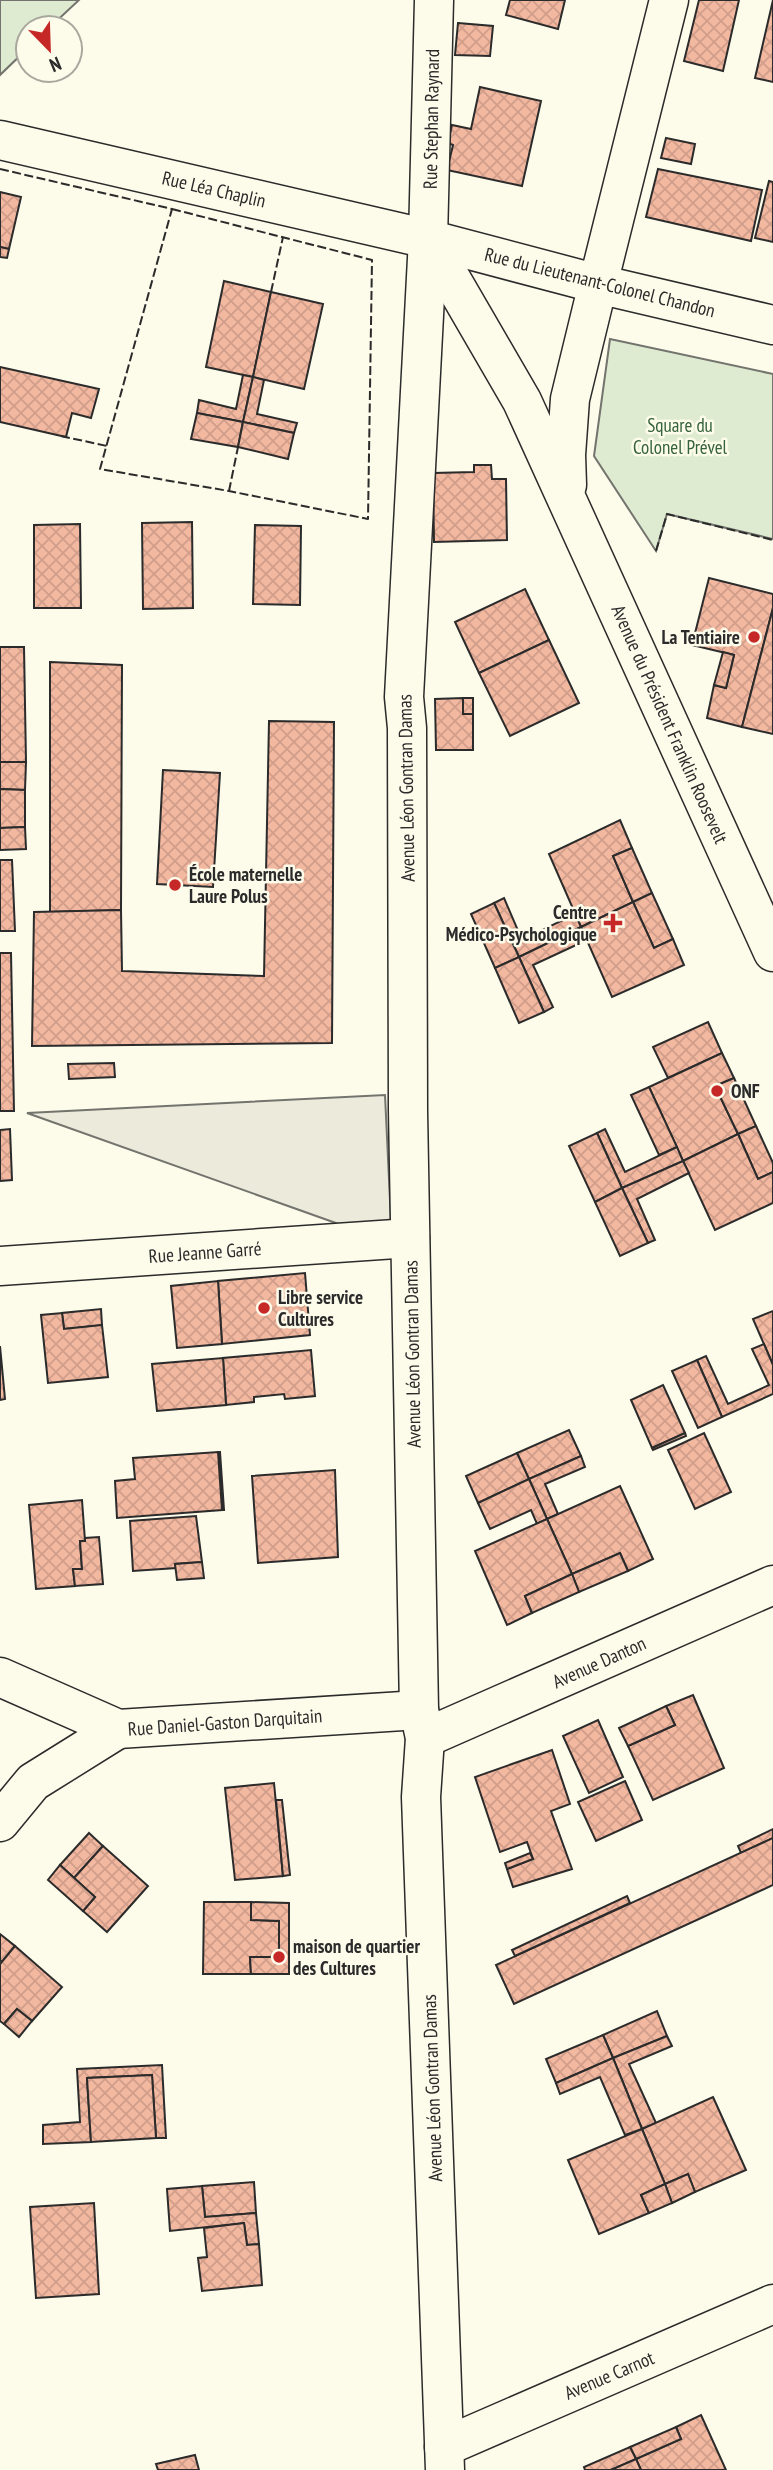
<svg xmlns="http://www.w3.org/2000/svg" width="773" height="2470" font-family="'PT Sans Narrow',sans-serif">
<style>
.park{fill:#deebd1;stroke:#74746e;stroke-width:2}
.parking{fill:#eceadb;stroke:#74746e;stroke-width:2}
.building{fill:url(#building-cross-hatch);stroke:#2b2b2b;stroke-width:2}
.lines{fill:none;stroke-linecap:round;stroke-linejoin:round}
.minor-casing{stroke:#2b2b2b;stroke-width:41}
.tertiary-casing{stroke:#2b2b2b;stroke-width:41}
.minor{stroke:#fdfbea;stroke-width:38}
.tertiary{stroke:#fdfbea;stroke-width:38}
.fence{stroke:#2b2b2b;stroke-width:2;stroke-dasharray:9 3.5;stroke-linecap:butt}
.poi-dot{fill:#c62828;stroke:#fdfbea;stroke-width:2.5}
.labels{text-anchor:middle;stroke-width:5;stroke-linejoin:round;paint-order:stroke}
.street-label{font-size:19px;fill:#2b2b2b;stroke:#fdfbea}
.park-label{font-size:19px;fill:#34623c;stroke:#fdfbea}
.poi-label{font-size:19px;font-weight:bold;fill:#2b2b2b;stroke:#fdfbea;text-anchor:start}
</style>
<defs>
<pattern id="building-cross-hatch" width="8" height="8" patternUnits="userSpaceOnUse" patternTransform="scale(1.75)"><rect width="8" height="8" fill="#f2b8a0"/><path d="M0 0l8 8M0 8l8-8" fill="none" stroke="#d09e8a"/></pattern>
</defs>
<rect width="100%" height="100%" fill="#fdfbea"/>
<g class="park">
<polygon points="0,0 79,0 49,28 28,28 28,48 0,75"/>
<polygon points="610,339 773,374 773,539 667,514 656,551 594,456"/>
</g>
<polygon class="parking" points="385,1095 392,1243 27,1113"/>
<g class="building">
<polygon points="510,0 565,0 558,29 506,15"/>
<polygon points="699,0 739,0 723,71 684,61"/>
<polygon points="773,0 773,82 755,78"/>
<polygon points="458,23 493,26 490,56 455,55"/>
<polygon points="480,87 541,101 522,186 447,170 453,145 448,143 452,125 471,129"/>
<polygon points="666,138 695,144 691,164 661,158"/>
<polygon points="658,169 762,190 751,241 646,217"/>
<polygon points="769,181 773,182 773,242 755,238"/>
<polygon points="0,192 21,197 9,249 0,247"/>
<polygon points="0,247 9,249 7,258 0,257"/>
<polygon points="224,281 271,292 253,377 206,367"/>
<polygon points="271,292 323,304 304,389 253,377"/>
<polygon points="0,367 99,389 91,418 72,413 66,437 0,422"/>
<polygon points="243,375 253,377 243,422 197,413 199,400 236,409"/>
<polygon points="253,377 264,380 257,414 297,423 294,433 243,422"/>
<polygon points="197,413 243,422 238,447 191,439"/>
<polygon points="243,422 294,433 288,459 238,447"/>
<polygon points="474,465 491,465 492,479 506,479 507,540 434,542 433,473 474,472"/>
<polygon points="192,522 193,608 143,609 142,523"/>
<polygon points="80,524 81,608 34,608 34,525"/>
<polygon points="255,525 301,526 300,605 253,604"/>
<polygon points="709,578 773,594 773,608 742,727 707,718 714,685 726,688 734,655 692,645"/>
<polygon points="525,589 549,640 479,673 455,622"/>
<polygon points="773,608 773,734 742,727"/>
<polygon points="549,640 579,703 510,736 479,673"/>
<polygon points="0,647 24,647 26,762 0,762"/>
<polygon points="723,652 734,655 726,688 714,685"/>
<polygon points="50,662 122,665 121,910 50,912"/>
<rect x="463" y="698" width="10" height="16"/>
<polygon points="463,698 463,714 473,714 473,750 436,750 435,699"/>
<polygon points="269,721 334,722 332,1043 32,1046 34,912 121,910 122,971 264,976"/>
<polygon points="0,762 26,762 25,790 0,789"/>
<polygon points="163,770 220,773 213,887 157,884"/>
<polygon points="0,789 25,790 25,827 0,828"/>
<polygon points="620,820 632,848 613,856 633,902 581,927 549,854"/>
<polygon points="25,827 26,849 0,850 0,828"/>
<polygon points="632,848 652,893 633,902 613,856"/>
<polygon points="0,860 12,860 15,931 0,931"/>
<polygon points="652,893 673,939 654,948 633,902"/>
<polygon points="504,898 522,940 575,914 581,927 519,957 494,903"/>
<polygon points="633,902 654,948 673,939 684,965 612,997 581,927"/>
<polygon points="494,903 519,957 495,968 471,914"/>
<polygon points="581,927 587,940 533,965 553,1007 544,1012 519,957"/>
<polygon points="0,953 11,953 14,1111 0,1111"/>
<polygon points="519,957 544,1012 519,1023 495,968"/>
<polygon points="708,1022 722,1053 668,1078 653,1047"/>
<polygon points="722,1053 734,1078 715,1086 738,1134 683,1161 649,1087"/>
<polygon points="114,1063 115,1077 69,1079 68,1064"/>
<polygon points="734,1078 756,1126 738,1134 715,1086"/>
<polygon points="649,1087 677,1147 659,1155 631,1095"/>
<polygon points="756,1126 773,1163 773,1172 758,1179 738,1134"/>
<polygon points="10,1129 12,1180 0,1181 0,1130"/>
<polygon points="605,1129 625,1172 677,1147 683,1161 622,1188 597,1133"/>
<polygon points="597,1133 622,1188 595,1202 569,1146"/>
<polygon points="738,1134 758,1179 773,1172 773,1203 715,1230 683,1161"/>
<polygon points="683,1161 689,1173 637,1199 655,1240 648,1243 622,1188"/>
<polygon points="622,1188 648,1243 620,1256 595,1202"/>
<polygon points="305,1273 310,1335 222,1344 218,1281"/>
<polygon points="218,1281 222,1344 177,1348 171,1286"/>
<polygon points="101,1309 102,1325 64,1329 62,1313"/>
<polygon points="773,1311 773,1365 753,1319"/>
<polygon points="62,1313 64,1329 102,1325 108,1377 48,1383 41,1315"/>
<polygon points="764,1344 773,1365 773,1394 722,1417 697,1360 706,1356 728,1404 769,1385 752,1349"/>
<polygon points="0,1346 5,1399 0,1400"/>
<polygon points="311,1350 315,1396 285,1399 284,1394 254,1397 254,1402 226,1405 223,1358"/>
<polygon points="223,1358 226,1405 157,1411 152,1364"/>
<polygon points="697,1360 722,1417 698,1428 672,1371"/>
<polygon points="663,1385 685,1433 652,1448 631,1400"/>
<polygon points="569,1430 581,1456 529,1479 517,1453"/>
<polygon points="685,1433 686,1436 653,1450 652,1448"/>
<polygon points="704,1433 731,1492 695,1509 668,1450"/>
<polygon points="218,1452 220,1452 224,1510 222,1510"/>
<polygon points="218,1452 222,1510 117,1518 115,1481 135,1479 133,1458"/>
<polygon points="517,1453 529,1479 478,1503 466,1476"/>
<polygon points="581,1456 585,1467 545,1484 558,1514 547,1519 529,1479"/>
<polygon points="335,1470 338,1557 258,1563 252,1476"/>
<polygon points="529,1479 547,1519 537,1524 531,1510 490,1529 478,1503"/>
<polygon points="620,1486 653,1559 628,1571 620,1553 572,1574 547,1519"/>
<polygon points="82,1500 85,1541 80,1541 82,1569 73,1569 75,1586 36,1589 29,1505"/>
<polygon points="196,1516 202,1562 175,1564 176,1568 133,1571 130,1521"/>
<polygon points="547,1519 572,1574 525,1596 532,1613 507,1625 475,1551"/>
<polygon points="99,1537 103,1584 75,1586 73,1569 82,1569 80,1541 85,1541 85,1538"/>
<polygon points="620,1553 628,1571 579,1592 572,1574"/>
<polygon points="202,1562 204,1578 177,1580 175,1564"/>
<polygon points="572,1574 579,1592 532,1613 525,1596"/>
<polygon points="693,1695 724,1768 653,1800 628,1746 675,1725 666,1706"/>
<polygon points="666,1706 675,1725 628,1746 619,1728"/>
<polygon points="598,1720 623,1777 589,1793 563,1736"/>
<polygon points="552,1750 570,1804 551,1811 572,1869 513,1887 507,1869 533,1859 527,1842 500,1852 475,1777"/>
<polygon points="625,1781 642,1820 596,1841 578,1802"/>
<polygon points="274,1783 283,1876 235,1880 225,1788"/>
<polygon points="276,1800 282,1800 290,1875 283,1876"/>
<polygon points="773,1829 773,1838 741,1853 738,1846"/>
<polygon points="89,1833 103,1846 74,1878 60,1865"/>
<polygon points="773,1838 773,1885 514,2004 496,1965"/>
<polygon points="103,1846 148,1886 107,1932 83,1911 95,1897 74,1878"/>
<polygon points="530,1853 533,1859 507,1869 505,1863"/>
<polygon points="60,1865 95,1897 83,1911 48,1880"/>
<polygon points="627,1896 630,1903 515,1956 512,1950"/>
<polygon points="204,1902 251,1902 251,1920 279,1921 279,1957 250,1957 251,1974 203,1974"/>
<polygon points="251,1902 289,1903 289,1974 251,1974 250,1957 279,1957 279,1921 251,1920"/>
<polygon points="0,1934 15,1946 2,1962 0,1960"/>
<polygon points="15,1946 62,1987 32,2021 17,2009 4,2024 0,2021 0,1964"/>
<polygon points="17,2009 32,2021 19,2037 4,2024"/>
<polygon points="657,2011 667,2036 613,2058 603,2035"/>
<polygon points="603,2035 613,2058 556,2083 546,2059"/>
<polygon points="667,2036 672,2046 629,2064 656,2123 642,2129 613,2058"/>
<polygon points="613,2058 642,2129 625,2135 600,2077 560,2094 556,2083"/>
<polygon points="162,2065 166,2138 156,2138 152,2075 87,2078 91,2142 43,2144 43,2125 80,2122 77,2069"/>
<polygon points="152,2075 156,2138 91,2142 87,2078"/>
<polygon points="713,2097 746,2170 695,2192 688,2174 665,2184 642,2129"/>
<polygon points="642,2129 665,2184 641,2195 649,2213 599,2234 568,2160"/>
<polygon points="688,2174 695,2192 672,2203 665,2184"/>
<polygon points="254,2182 256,2213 205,2217 202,2186"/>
<polygon points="665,2184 672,2203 649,2213 641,2195"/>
<polygon points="202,2186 205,2217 256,2213 259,2244 247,2245 244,2223 170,2231 167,2189"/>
<polygon points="94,2203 99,2294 36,2298 30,2207"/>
<polygon points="244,2223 247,2245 259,2244 262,2285 202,2291 198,2258 207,2257 204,2228"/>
<polygon points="701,2415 726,2470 641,2470 636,2459 681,2439 676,2427"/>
<polygon points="676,2427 681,2439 636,2459 630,2447"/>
<polygon points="630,2447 636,2459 611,2470 585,2470 584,2467"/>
<polygon points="195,2455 199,2470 158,2470 156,2464"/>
<polygon points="636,2459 641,2470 611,2470"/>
</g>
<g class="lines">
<defs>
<g id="minor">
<polyline points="0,140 428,239 522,401 773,952"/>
<polyline points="567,485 566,455 570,399 598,284 773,325"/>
<polyline points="0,1266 410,1238"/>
<polyline points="0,1677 118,1729 419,1710"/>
<polyline points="425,1738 773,1585"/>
<polyline points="0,1822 33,1782 118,1729"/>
<polyline points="444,2447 773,2304"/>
</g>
<g id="tertiary">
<polyline points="434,0 428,239 404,697 407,728 408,1111 419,1710 425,1738 421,1797 445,2470"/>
<polyline points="428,239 598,284 669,0"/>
</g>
</defs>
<use href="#minor" class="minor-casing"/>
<use href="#tertiary" class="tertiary-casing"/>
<use href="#minor" class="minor"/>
<use href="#tertiary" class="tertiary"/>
<g class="fence">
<polyline points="0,169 172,209"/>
<polygon points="172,209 372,260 368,519 229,491 100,469"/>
<polyline points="271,292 283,237"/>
<polyline points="61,436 107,446"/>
<polyline points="229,491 238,447"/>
<polyline points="656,551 667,514 773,540"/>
</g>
</g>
<g class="poi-dot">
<circle cx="754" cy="637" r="7"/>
<circle cx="175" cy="885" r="7"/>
<path d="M609.5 912.5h7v7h7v7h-7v7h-7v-7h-7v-7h7z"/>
<circle cx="717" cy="1091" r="7"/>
<circle cx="264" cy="1308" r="7"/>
<circle cx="279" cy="1957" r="7"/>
</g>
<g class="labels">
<g class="street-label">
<text transform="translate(431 119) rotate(-89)" y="7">Rue Stephan Raynard</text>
<text transform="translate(214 189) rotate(13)" y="7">Rue Léa Chaplin</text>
<text transform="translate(600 282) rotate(14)" y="7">Rue du Lieutenant-Colonel Chandon</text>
<text transform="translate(670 724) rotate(66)" y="7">Avenue du Président Franklin Roosevelt</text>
<text transform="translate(406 788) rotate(-91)" y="7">Avenue Léon Gontran Damas</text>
<text transform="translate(205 1252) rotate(-4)" y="7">Rue Jeanne Garré</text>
<text transform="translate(412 1354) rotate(-91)" y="7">Avenue Léon Gontran Damas</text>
<text transform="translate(599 1662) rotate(-24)" y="7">Avenue Danton</text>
<text transform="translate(225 1722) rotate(-4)" y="7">Rue Daniel-Gaston Darquitain</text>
<text transform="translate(432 2088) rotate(-92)" y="7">Avenue Léon Gontran Damas</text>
<text transform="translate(609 2375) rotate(-23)" y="7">Avenue Carnot</text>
</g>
<g class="park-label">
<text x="680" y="432">Square du<tspan x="680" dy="22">Colonel Prével</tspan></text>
</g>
<g class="poi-label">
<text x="740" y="644" text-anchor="end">La Tentiaire</text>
<text x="189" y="881">École maternelle<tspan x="189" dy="22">Laure Polus</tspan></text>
<text x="597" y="919" text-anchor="end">Centre<tspan x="597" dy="22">Médico-Psychologique</tspan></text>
<text x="731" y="1098">ONF</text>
<text x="278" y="1304">Libre service<tspan x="278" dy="22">Cultures</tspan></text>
<text x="293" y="1953">maison de quartier<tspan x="293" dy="22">des Cultures</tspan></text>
</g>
</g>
<g transform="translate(49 49) rotate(157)"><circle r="33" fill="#fdfbea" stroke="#a9a89e" stroke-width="2"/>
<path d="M0-5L12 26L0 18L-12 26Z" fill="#c62828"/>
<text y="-10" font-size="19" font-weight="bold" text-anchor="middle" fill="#2b2b2b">N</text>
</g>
</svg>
